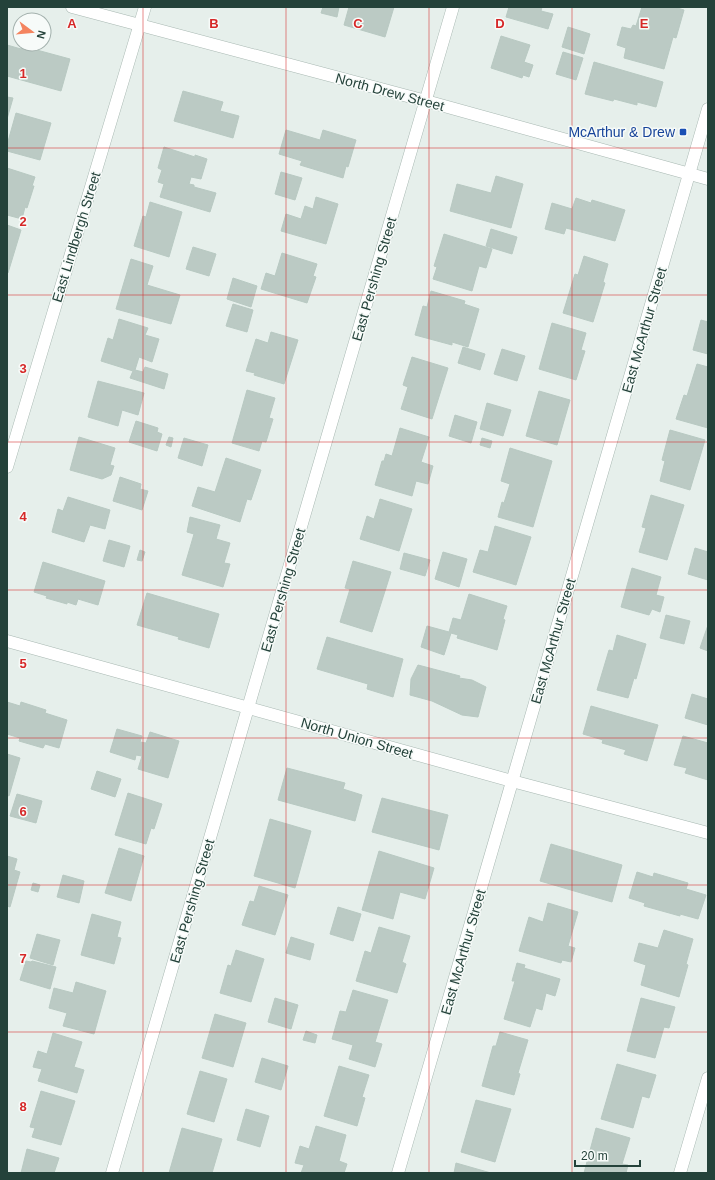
<svg xmlns="http://www.w3.org/2000/svg" width="715" height="1180" font-family="Arial,sans-serif">
<style>
.building{fill:#bbcac4;stroke:#b8c9c2}
.lines{fill:none;stroke-linecap:round;stroke-linejoin:round}
.street-casing{stroke:#a8b8b2;stroke-width:13}
.street{stroke:#fff;stroke-width:12}
.grid{fill:none;stroke:#d62828;stroke-width:1;stroke-opacity:0.55}
.transit-dot{fill:#1a4fb4;stroke:#f7fbf9;stroke-width:1.5}
.labels{text-anchor:middle;stroke-width:3;stroke-linejoin:round;paint-order:stroke}
.street-label{font-size:14px;fill:#24423a;stroke:#f7fbf9}
.transit-label{font-size:14px;fill:#164399;stroke:#f7fbf9;text-anchor:end}
.grid-label{font-size:13px;text-anchor:middle;font-weight:bold;fill:#d62828;stroke:#f7fbf9;stroke-width:3;stroke-linejoin:round;paint-order:stroke}
</style>
<rect width="100%" height="100%" fill="#e6efeb"/>
<g class="building">
<polygon points="323,7 339,7 337,17 321,13"/>
<polygon points="349,7 394,7 385,37 344,25"/>
<polygon points="509,7 542,7 541,11 553,14 548,29 506,17"/>
<polygon points="642,7 674,7 684,10 676,38 673,37 664,69 624,58 626,48 617,45 622,27 631,29 633,25 636,26"/>
<polygon points="568,27 590,34 584,54 562,47"/>
<polygon points="501,36 530,45 524,62 533,65 529,77 523,75 522,78 491,68"/>
<polygon points="7,45 21,49 22,46 70,59 61,91 7,76"/>
<polygon points="563,52 583,58 576,80 556,74"/>
<polygon points="594,62 663,82 656,107 637,102 637,105 614,99 613,101 585,94"/>
<polygon points="183,91 223,102 220,111 239,116 233,138 174,121"/>
<polygon points="7,97 13,98 7,119"/>
<polygon points="16,113 51,123 40,160 7,151 7,145"/>
<polygon points="286,130 320,140 323,130 356,140 348,167 346,166 343,178 300,165 302,161 279,154"/>
<polygon points="164,147 195,157 195,155 207,159 201,179 191,177 189,184 194,185 194,187 216,193 210,212 160,197 164,184 158,182 162,170 158,168"/>
<polygon points="7,168 35,177 32,186 34,186 27,208 25,207 22,219 7,215"/>
<polygon points="281,172 302,178 295,200 275,194"/>
<polygon points="496,176 523,184 511,228 450,211 457,184 491,193"/>
<polygon points="316,197 338,204 326,244 281,231 286,214 301,219 305,206 313,209"/>
<polygon points="576,198 591,203 592,200 625,210 615,241 566,228 564,234 545,229 552,203 572,209"/>
<polygon points="150,202 182,212 169,257 134,246 143,216 146,217"/>
<polygon points="7,225 21,230 8,273 7,273"/>
<polygon points="491,229 517,237 512,254 486,246"/>
<polygon points="444,234 492,249 486,268 479,266 472,291 433,279 437,267 434,266"/>
<polygon points="193,247 216,254 209,276 186,269"/>
<polygon points="282,253 317,264 313,276 316,277 307,303 261,289 266,273 275,276"/>
<polygon points="584,256 608,264 603,282 605,283 593,322 563,313 575,274 578,275"/>
<polygon points="131,259 153,266 147,285 180,295 171,324 116,309"/>
<polygon points="233,278 257,286 251,307 227,299"/>
<polygon points="431,291 465,301 464,304 479,309 468,347 452,342 452,345 415,335 423,306 427,307"/>
<polygon points="233,304 253,310 247,332 226,326"/>
<polygon points="119,319 148,328 145,335 159,339 152,362 139,357 135,370 143,372 145,367 168,374 164,389 130,378 133,371 101,361 108,338 113,340"/>
<polygon points="701,320 708,322 708,354 693,350"/>
<polygon points="552,323 586,333 581,350 585,351 576,380 539,369"/>
<polygon points="271,332 298,340 284,384 254,375 255,373 246,371 256,339 268,343"/>
<polygon points="463,347 485,354 480,370 458,363"/>
<polygon points="502,349 525,356 517,381 494,374"/>
<polygon points="412,357 448,368 432,419 401,409 408,387 403,385"/>
<polygon points="697,364 708,367 708,428 676,419 684,395 687,396"/>
<polygon points="98,381 144,393 138,415 122,410 118,426 88,417"/>
<polygon points="247,390 275,398 269,418 273,419 266,442 262,441 259,451 232,443"/>
<polygon points="539,391 570,400 557,445 526,436"/>
<polygon points="487,403 511,410 503,436 480,429"/>
<polygon points="455,415 477,422 471,443 449,436"/>
<polygon points="136,421 158,428 157,432 162,434 157,451 129,442"/>
<polygon points="400,428 429,437 421,462 433,466 428,484 416,481 412,496 375,485 382,461 384,461 386,454 392,456"/>
<polygon points="670,430 705,440 690,490 660,481 665,461 662,460"/>
<polygon points="79,437 115,448 110,465 114,466 111,475 102,479 70,470"/>
<polygon points="169,437 173,438 171,447 166,445"/>
<polygon points="184,438 208,445 202,466 178,458"/>
<polygon points="482,438 492,441 490,448 480,445"/>
<polygon points="510,448 552,461 533,527 498,517 502,502 504,503 510,484 501,481"/>
<polygon points="226,458 261,470 251,500 247,499 240,522 192,506 198,487 215,492"/>
<polygon points="120,477 141,484 140,489 148,491 142,510 113,501"/>
<polygon points="651,495 684,505 667,560 639,552 646,528 642,527"/>
<polygon points="68,497 110,510 105,529 90,525 84,542 52,532 58,509 63,511"/>
<polygon points="380,499 412,509 399,551 360,539 367,516 374,519"/>
<polygon points="190,517 220,525 216,539 230,543 224,563 230,564 223,587 182,575 194,534 187,532"/>
<polygon points="495,526 531,537 516,585 473,572 480,550 488,552"/>
<polygon points="109,540 130,546 124,567 103,561"/>
<polygon points="695,548 708,552 708,580 688,574"/>
<polygon points="140,550 145,552 142,561 137,560"/>
<polygon points="443,552 467,559 459,587 435,579"/>
<polygon points="404,553 430,560 425,576 400,569"/>
<polygon points="353,561 391,572 372,632 340,622 350,589 345,588"/>
<polygon points="43,562 105,581 98,605 78,599 76,605 67,602 67,604 46,598 47,596 34,592"/>
<polygon points="632,568 661,577 656,595 664,597 660,612 652,609 649,615 621,607"/>
<polygon points="147,593 219,614 209,648 178,639 179,637 137,625"/>
<polygon points="469,594 507,606 503,619 505,620 497,650 457,638 458,635 451,633 444,655 421,647 427,626 449,632 453,618 461,620"/>
<polygon points="666,615 690,621 684,644 660,638"/>
<polygon points="708,625 708,651 700,648"/>
<polygon points="617,635 646,644 636,679 634,678 628,698 597,690 609,650 613,651"/>
<polygon points="327,637 403,659 393,697 367,689 368,684 317,669"/>
<polygon points="418,665 460,676 459,678 472,680 486,687 478,717 462,715 432,701 410,695 411,679"/>
<polygon points="692,694 708,699 708,725 685,718"/>
<polygon points="7,702 20,706 21,702 46,710 45,713 67,720 59,748 45,744 43,748 19,741 20,738 7,734"/>
<polygon points="591,706 658,725 647,761 624,754 626,750 602,743 603,740 583,734"/>
<polygon points="117,729 142,736 140,742 146,743 150,732 179,741 168,778 138,769 142,756 136,755 135,760 110,752"/>
<polygon points="683,736 708,743 708,780 685,773 687,768 674,765"/>
<polygon points="7,754 20,758 9,796 7,795"/>
<polygon points="287,768 345,783 343,789 362,795 355,821 278,800"/>
<polygon points="97,771 121,779 115,797 91,789"/>
<polygon points="128,793 162,804 154,829 151,828 146,844 115,835"/>
<polygon points="17,794 42,801 36,823 10,816"/>
<polygon points="382,798 448,815 439,850 372,832"/>
<polygon points="270,819 311,831 295,888 254,876"/>
<polygon points="551,844 622,865 612,902 540,881"/>
<polygon points="119,848 144,856 131,901 105,893"/>
<polygon points="379,851 434,868 425,899 400,892 393,919 362,910"/>
<polygon points="7,856 17,859 14,870 20,872 10,907 7,906"/>
<polygon points="637,872 653,877 654,873 688,883 686,889 706,895 698,919 680,914 680,916 644,906 645,903 629,898"/>
<polygon points="63,875 84,881 79,903 57,897"/>
<polygon points="33,883 40,885 38,892 31,890"/>
<polygon points="259,886 288,895 275,935 242,925 250,901 254,902"/>
<polygon points="548,903 578,912 568,946 575,948 571,962 562,960 561,963 519,951 529,917 543,922"/>
<polygon points="338,907 361,914 353,941 330,934"/>
<polygon points="92,914 121,922 117,937 121,938 114,964 81,955"/>
<polygon points="379,927 410,936 402,962 406,964 397,993 356,981 365,951 371,953"/>
<polygon points="664,930 693,939 686,964 688,965 679,997 641,985 646,965 634,961 639,943 658,948"/>
<polygon points="37,934 60,940 53,965 30,958"/>
<polygon points="291,937 314,944 310,960 286,953"/>
<polygon points="236,950 264,959 251,1002 220,993 228,965 231,966"/>
<polygon points="26,961 31,962 32,961 56,967 50,989 20,980"/>
<polygon points="517,963 525,965 524,968 560,979 555,996 546,993 542,1010 536,1008 530,1027 504,1019 515,981 512,981"/>
<polygon points="76,982 106,991 94,1034 63,1026 67,1013 49,1008 54,988 73,993"/>
<polygon points="353,990 388,1000 375,1042 382,1044 375,1067 349,1059 353,1045 332,1039 340,1011 346,1012"/>
<polygon points="275,998 298,1005 291,1029 268,1022"/>
<polygon points="641,998 675,1007 669,1028 664,1027 655,1058 627,1051"/>
<polygon points="215,1014 246,1023 233,1067 202,1058"/>
<polygon points="306,1031 317,1035 315,1043 303,1040"/>
<polygon points="500,1032 528,1040 518,1073 520,1074 514,1095 482,1086 493,1046 496,1046"/>
<polygon points="53,1033 82,1042 74,1067 84,1070 77,1093 38,1081 42,1069 33,1067 38,1051 47,1054"/>
<polygon points="262,1058 288,1066 281,1090 255,1082"/>
<polygon points="617,1064 656,1075 649,1098 642,1096 633,1128 601,1119"/>
<polygon points="339,1066 369,1075 362,1097 365,1098 357,1126 324,1116"/>
<polygon points="200,1071 227,1079 214,1122 187,1114"/>
<polygon points="41,1091 75,1101 61,1145 32,1137 35,1128 30,1127"/>
<polygon points="476,1100 511,1109 495,1162 461,1152"/>
<polygon points="246,1109 269,1116 260,1147 237,1140"/>
<polygon points="316,1126 346,1135 339,1161 347,1164 344,1173 301,1173 304,1165 295,1163 300,1146 309,1149"/>
<polygon points="182,1128 222,1139 212,1173 169,1173"/>
<polygon points="596,1128 630,1138 622,1164 628,1165 626,1173 584,1173"/>
<polygon points="27,1149 59,1158 54,1173 21,1173"/>
<polygon points="456,1163 491,1173 454,1173"/>
</g>
<g class="lines">
<defs>
<g id="street">
<polyline points="72,7 426,101 708,179"/>
<polyline points="7,467 145,7"/>
<polyline points="7,641 512,781 708,833"/>
<polyline points="112,1173 453,7"/>
<polyline points="398,1173 708,109"/>
<polyline points="680,1173 708,1078"/>
</g>
</defs>
<use href="#street" class="street-casing"/>
<use href="#street" class="street"/>
</g>
<path class="grid" d="M143 7V1173M286 7V1173M429 7V1173M572 7V1173M7 148H708M7 295H708M7 442H708M7 590H708M7 738H708M7 885H708M7 1032H708"/>
<rect class="transit-dot" x="679" y="128" width="8" height="8" rx="2"/>
<g class="labels">
<g class="street-label">
<text transform="translate(390 92) rotate(15)" y="5">North Drew Street</text>
<text transform="translate(76 237) rotate(-73)" y="5">East Lindbergh Street</text>
<text transform="translate(374 279) rotate(-74)" y="5">East Pershing Street</text>
<text transform="translate(644 330) rotate(-74)" y="5">East McArthur Street</text>
<text transform="translate(283 590) rotate(-74)" y="5">East Pershing Street</text>
<text transform="translate(553 641) rotate(-74)" y="5">East McArthur Street</text>
<text transform="translate(357 738) rotate(16)" y="5">North Union Street</text>
<text transform="translate(192 901) rotate(-74)" y="5">East Pershing Street</text>
<text transform="translate(463 952) rotate(-74)" y="5">East McArthur Street</text>
</g>
<g class="transit-label">
<text x="675" y="137">McArthur &amp; Drew</text>
</g>
</g>
<g class="grid-label">
<text x="72" y="28">A</text>
<text x="214" y="28">B</text>
<text x="358" y="28">C</text>
<text x="500" y="28">D</text>
<text x="644" y="28">E</text>
<text x="23" y="78">1</text>
<text x="23" y="226">2</text>
<text x="23" y="373">3</text>
<text x="23" y="521">4</text>
<text x="23" y="668">5</text>
<text x="23" y="816">6</text>
<text x="23" y="963">7</text>
<text x="23" y="1111">8</text>
</g>
<rect width="715" height="1180" fill="none" stroke="#24423a" stroke-width="16"/>
<g transform="translate(32 32) rotate(106)"><circle r="19" fill="#f7fbf9" stroke="#a3b1ad"/>
<path d="M0-3L7 15L0 10L-7 15Z" fill="#f4845f"/>
<text y="-6" font-size="11" font-weight="bold" text-anchor="middle" fill="#24423a">N</text>
</g>
<path d="M575 1160v6h65v-6" fill="none" stroke="#24423a" stroke-width="2"/>
<text x="581" y="1160" font-size="12" fill="#24423a" stroke="#f7fbf9" stroke-width="3" paint-order="stroke">20 m</text>
</svg>
